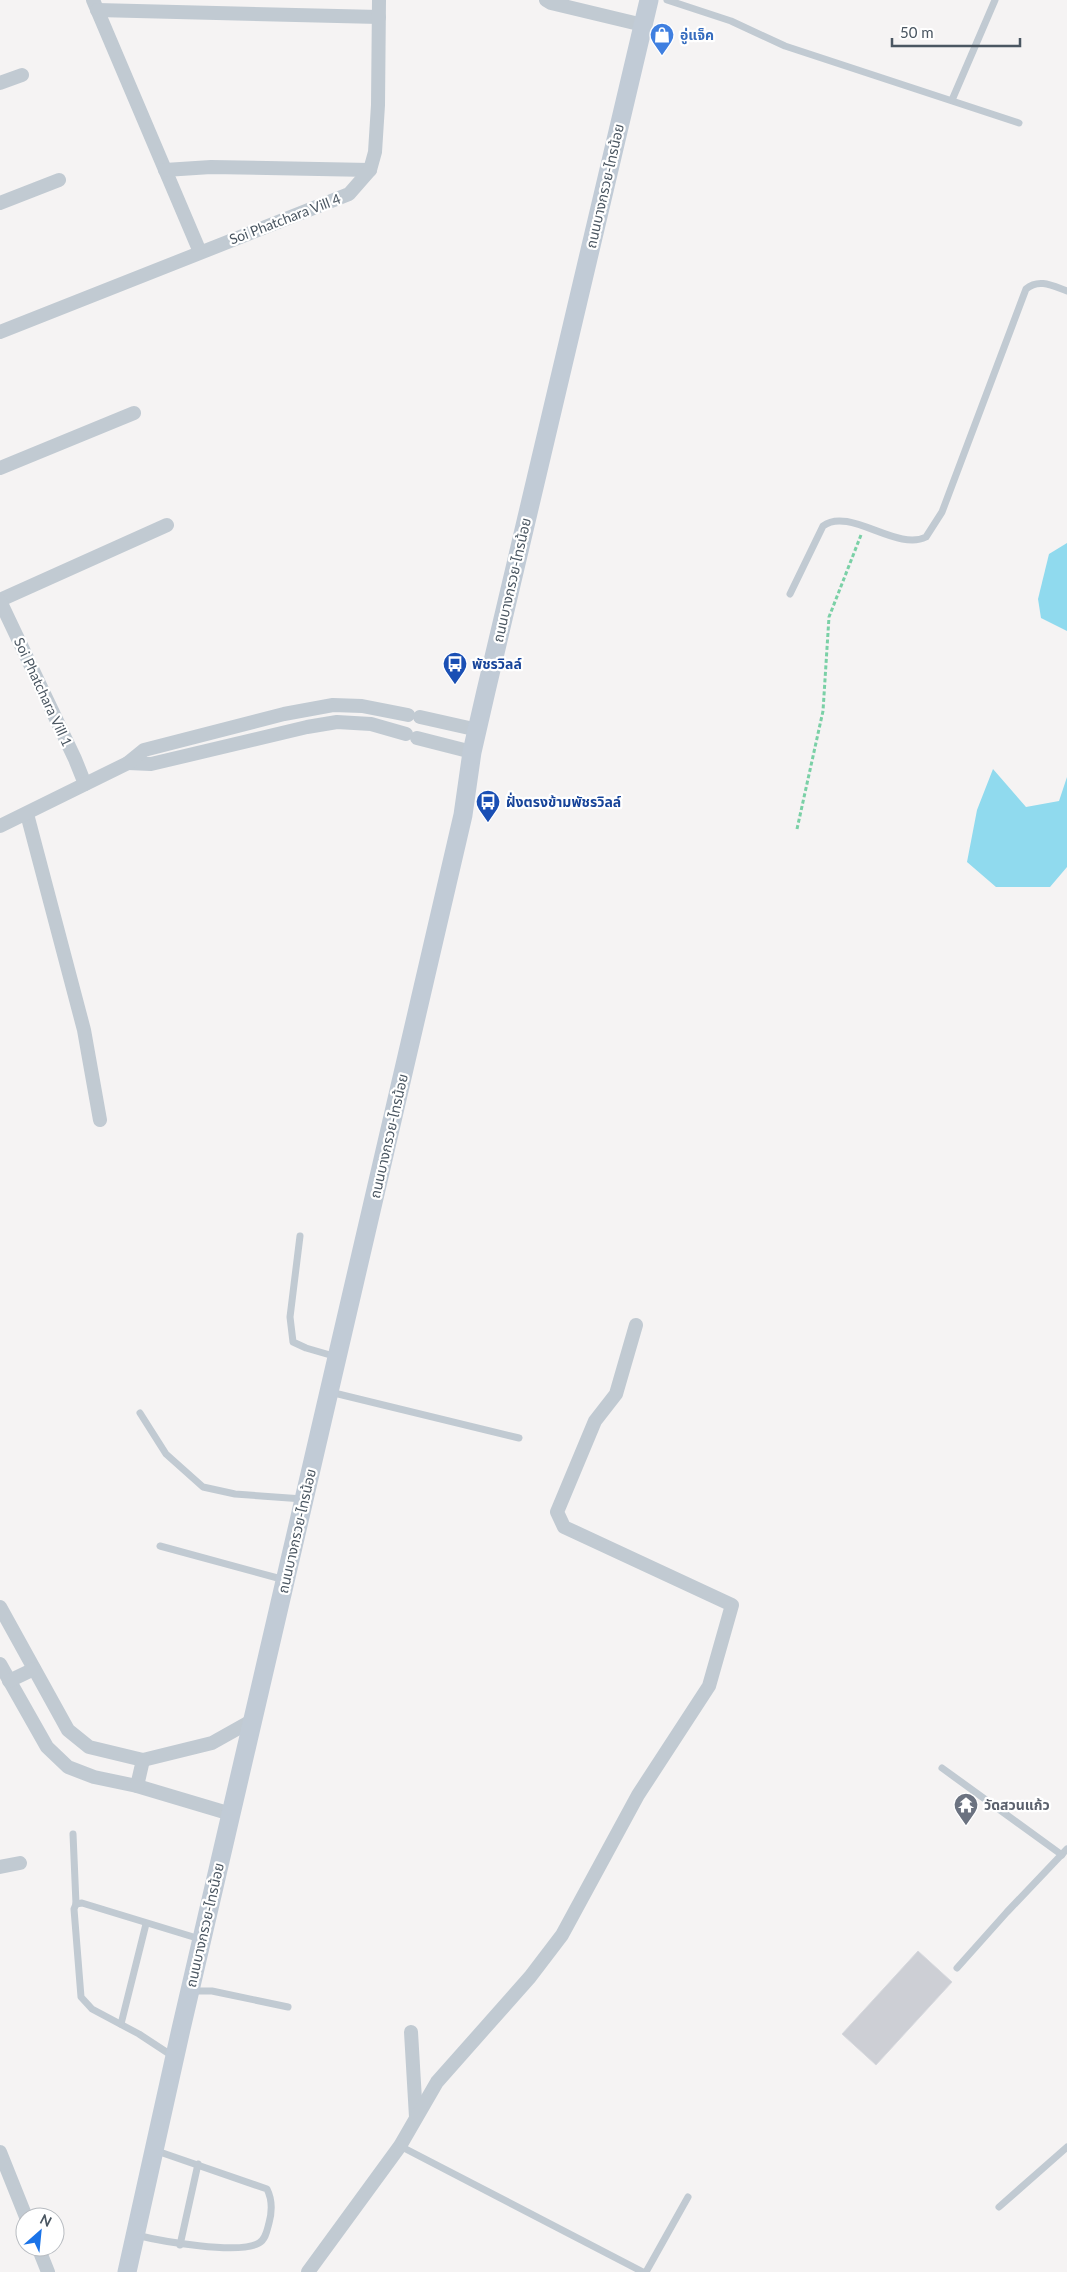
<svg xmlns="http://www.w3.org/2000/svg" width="1067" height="2272" font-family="Lato,'Noto Sans Thai',sans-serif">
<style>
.water{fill:#90daee}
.building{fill:#cdcfd5;stroke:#d7d9de}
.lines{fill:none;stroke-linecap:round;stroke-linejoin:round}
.path{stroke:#7ad0a6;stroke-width:3;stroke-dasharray:4 2.5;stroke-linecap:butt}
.lane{stroke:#c1cad2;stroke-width:7}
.street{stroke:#c1cad2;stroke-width:14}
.secondary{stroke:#c1cbd6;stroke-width:19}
.labels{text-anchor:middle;stroke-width:4.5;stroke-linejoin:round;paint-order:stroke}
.shop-label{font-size:14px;font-weight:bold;fill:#366cbe;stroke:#fff;text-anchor:start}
.street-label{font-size:14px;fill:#4a5661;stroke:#fff}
.transit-label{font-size:14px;font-weight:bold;fill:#164399;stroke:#fff;text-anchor:start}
.worship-label{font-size:14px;font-weight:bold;fill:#5b616d;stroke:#fff;text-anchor:start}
</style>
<rect width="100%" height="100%" fill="#f5f3f3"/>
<g class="water">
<polygon points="1067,543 1067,631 1041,618 1038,599 1049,554"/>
<polygon points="993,769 1026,807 1059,801 1067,777 1067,867 1050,887 996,887 967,862 977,810"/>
</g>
<polygon class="building" points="918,1951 952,1982 876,2065 842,2034"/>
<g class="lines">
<polyline class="path" points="797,829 823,711 829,617 861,535"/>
<g class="lane">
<polyline points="667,0 731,21 785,46 1019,123"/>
<polyline points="952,100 995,0"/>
<path d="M790 594 823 526C849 506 897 552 926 537L942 512 1026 289C1039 278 1053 286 1067 291"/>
<polyline points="300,1236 290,1317 293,1342 306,1348 337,1357"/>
<polyline points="330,1392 519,1438"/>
<polyline points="140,1413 166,1454 203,1487 235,1494 303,1499"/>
<polyline points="160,1546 285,1580"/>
<polyline points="942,1768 1062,1855"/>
<polyline points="73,1834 76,1904 74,1909 81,1997 92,2009 139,2034 174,2057"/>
<polyline points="76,1904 82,1903 200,1939"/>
<polyline points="957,1968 1007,1912 1067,1849"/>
<polyline points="190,1991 212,1991 288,2007"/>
<polyline points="121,2024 146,1924"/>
<polyline points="400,2146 643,2272"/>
<polyline points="999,2207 1067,2147"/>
<path d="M136 2235C160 2241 239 2255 259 2243 266 2239 267 2230 269 2223 272 2212 272 2199 267 2189L154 2150"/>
<polyline points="180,2245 198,2164"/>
<polyline points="646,2272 688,2197"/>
</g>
<g class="street">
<polyline points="93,0 200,252"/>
<polyline points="546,0 551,3 643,25"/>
<polyline points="97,10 379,17"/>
<polyline points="0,83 22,75"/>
<polyline points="165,170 211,167 370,170"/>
<polyline points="0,203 59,180"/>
<polyline points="0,332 349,194 370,170 375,152 378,105 379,0"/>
<polyline points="0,468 134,413"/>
<polyline points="0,600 167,525"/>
<polyline points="0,601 75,759 85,784"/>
<polyline points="420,717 478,730"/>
<polyline points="417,738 472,752"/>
<polyline points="128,763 151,764 307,727 337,722 371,724 406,734"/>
<polyline points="27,814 84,1030 100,1120"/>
<polyline points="0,826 128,763 144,750 284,714 333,705 362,706 408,715"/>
<polyline points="0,1607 68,1730 89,1747 143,1760 212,1743 253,1720"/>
<polyline points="0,1664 47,1747 68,1767 94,1777 137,1786 231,1814"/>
<polyline points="9,1681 34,1669"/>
<polyline points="137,1786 143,1760"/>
<polyline points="0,1867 20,1863"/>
<polyline points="411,2032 416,2117"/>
<polyline points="0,2152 26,2217"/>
<polyline points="38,2247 48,2272"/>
<polyline points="308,2272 400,2146 437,2082 530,1977 562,1935 638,1795 709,1686 732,1605 564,1527 557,1512 595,1421 616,1394 636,1325"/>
</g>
<polyline class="secondary" points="127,2272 181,2029 463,815 472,752 486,691 649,0"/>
</g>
<defs>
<symbol id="shop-pin" viewBox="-11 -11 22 30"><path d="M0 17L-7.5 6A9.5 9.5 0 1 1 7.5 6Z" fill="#3f7fe0" stroke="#fff"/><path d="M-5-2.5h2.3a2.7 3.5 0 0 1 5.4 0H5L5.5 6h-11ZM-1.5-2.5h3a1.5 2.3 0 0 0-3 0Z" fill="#fff"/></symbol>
<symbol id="bus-pin" viewBox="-11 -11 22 30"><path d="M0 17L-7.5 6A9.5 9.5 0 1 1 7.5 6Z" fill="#1a4fb4" stroke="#fff"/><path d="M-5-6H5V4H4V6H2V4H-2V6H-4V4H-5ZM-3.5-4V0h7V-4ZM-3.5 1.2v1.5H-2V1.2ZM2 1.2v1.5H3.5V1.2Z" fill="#fff"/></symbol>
<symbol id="temple-pin" viewBox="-11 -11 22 30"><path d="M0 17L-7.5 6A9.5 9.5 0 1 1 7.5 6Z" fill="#6b7280" stroke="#fff"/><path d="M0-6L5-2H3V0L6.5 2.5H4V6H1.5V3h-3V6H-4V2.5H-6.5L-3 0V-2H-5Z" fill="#fff"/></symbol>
</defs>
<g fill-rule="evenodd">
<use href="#shop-pin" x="648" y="21" width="28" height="38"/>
<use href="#bus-pin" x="441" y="650" width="28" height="38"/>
<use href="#bus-pin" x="474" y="788" width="28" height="38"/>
<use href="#temple-pin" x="952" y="1791" width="28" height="38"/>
</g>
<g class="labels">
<g class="shop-label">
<text x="680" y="40">อู่แจ็ค</text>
</g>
<g class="street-label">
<text transform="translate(605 186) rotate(-77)" y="5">ถนนบางกรวย-ไทรน้อย</text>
<text transform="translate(285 219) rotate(-21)" y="5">Soi Phatchara Vill 4</text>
<text transform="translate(512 580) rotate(-77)" y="5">ถนนบางกรวย-ไทรน้อย</text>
<text transform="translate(43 692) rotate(65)" y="5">Soi Phatchara Vill 1</text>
<text transform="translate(389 1136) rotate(-77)" y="5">ถนนบางกรวย-ไทรน้อย</text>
<text transform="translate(297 1531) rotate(-77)" y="5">ถนนบางกรวย-ไทรน้อย</text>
<text transform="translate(205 1925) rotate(-77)" y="5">ถนนบางกรวย-ไทรน้อย</text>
</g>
<g class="transit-label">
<text x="472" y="669">พัชรวิลล์</text>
<text x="506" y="807">ฝั่งตรงข้ามพัชรวิลล์</text>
</g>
<g class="worship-label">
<text x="984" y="1810">วัดสวนแก้ว</text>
</g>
</g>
<g transform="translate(40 2232) rotate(27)"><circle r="24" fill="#ffffff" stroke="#b7bbc0"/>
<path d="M0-4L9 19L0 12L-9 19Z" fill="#1a73e8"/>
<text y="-8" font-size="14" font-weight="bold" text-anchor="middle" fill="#4a5661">N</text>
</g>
<path d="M892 38v8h128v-8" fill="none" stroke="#4a5661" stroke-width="2.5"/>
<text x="900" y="38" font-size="15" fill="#4a5661" stroke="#ffffff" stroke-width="4" paint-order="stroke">50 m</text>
</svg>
